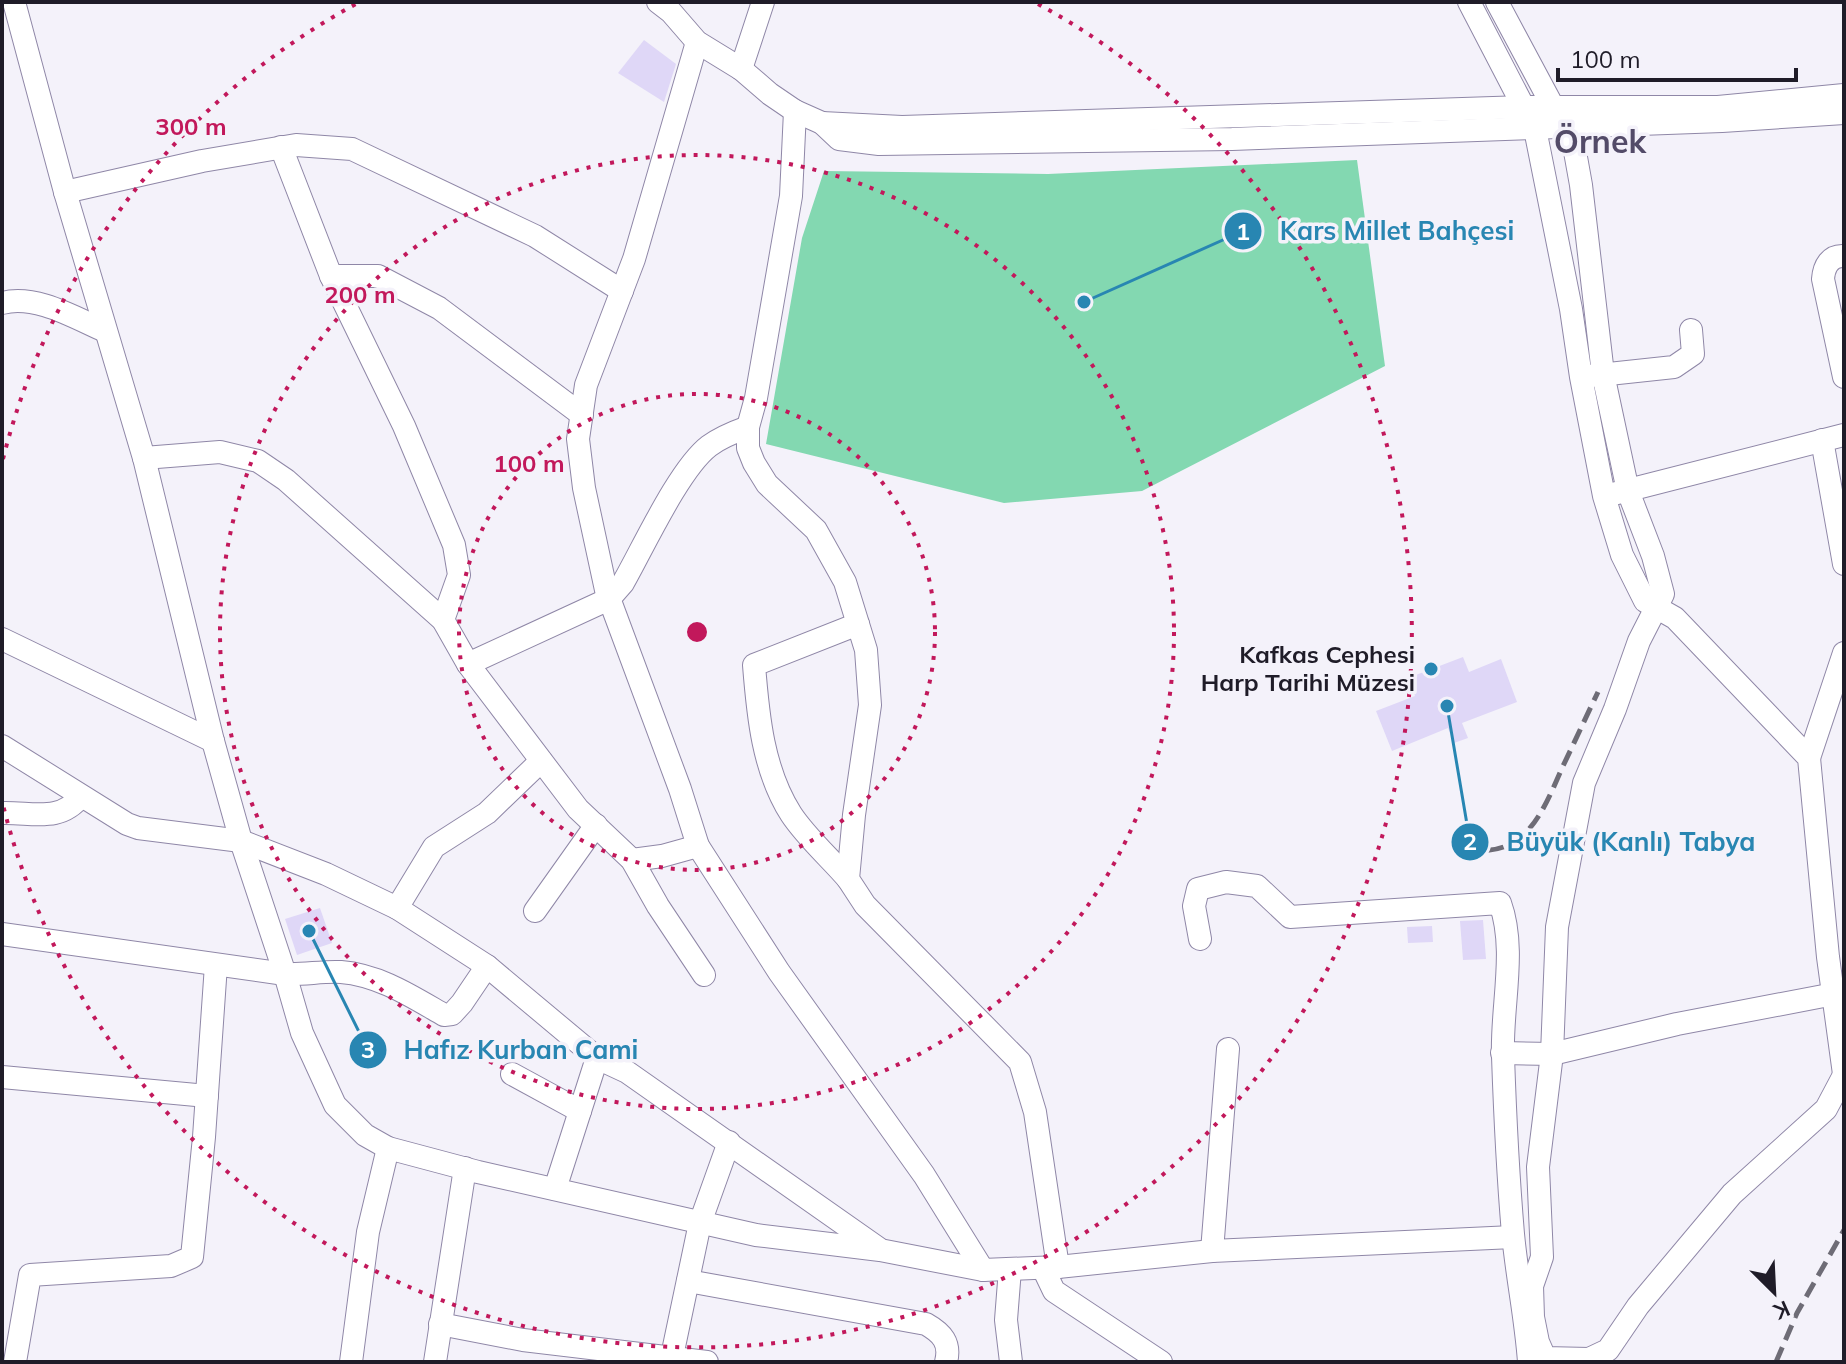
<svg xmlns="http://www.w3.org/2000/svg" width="1846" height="1364" font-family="Mulish,sans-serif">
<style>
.green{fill:#83d8b1}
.building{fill:#dfd7f7}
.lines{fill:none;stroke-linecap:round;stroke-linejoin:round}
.minor-casing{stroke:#8f87a7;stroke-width:24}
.minor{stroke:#fff;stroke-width:22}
.rail{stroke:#6e6c76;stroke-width:5;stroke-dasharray:16 8;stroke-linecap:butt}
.ring{fill:none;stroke:#c2185b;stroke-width:4;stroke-dasharray:4 8}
.poi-dot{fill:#2886b2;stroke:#f4f2fa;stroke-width:3}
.labels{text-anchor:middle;stroke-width:7;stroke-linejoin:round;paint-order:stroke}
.poi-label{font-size:24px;font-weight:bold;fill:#1f1c28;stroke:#f4f2fa;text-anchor:end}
.district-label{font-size:32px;font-weight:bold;fill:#534b68;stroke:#f4f2fa}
.centre{fill:#c2185b;stroke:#f4f2fa;stroke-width:4}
.ring-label{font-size:24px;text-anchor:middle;font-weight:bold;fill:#c2185b;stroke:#f4f2fa;stroke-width:7;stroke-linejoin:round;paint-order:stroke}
.leader{fill:none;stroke:#2886b2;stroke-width:3}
.callout-dot{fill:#2886b2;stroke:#f4f2fa;stroke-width:3}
.mark-label{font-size:24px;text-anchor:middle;font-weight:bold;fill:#fff}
.callout-label{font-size:26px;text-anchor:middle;font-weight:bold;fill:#2886b2;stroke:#f4f2fa;stroke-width:7;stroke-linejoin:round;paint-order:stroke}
</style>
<rect width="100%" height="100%" fill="#f4f2fa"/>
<polygon class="green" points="1357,160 1385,366 1142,491 1004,503 766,444 802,238 824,171 1048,174"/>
<g class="building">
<polygon points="644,40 676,64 664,102 618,73"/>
<polygon points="1463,657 1469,672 1501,659 1517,702 1462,723 1468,738 1454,743 1448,728 1392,751 1376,711 1415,696 1408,678"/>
<polygon points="320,908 332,943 297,955 285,919"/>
<polygon points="1483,920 1486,959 1463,960 1460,921"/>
<polygon points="1432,926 1433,942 1408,943 1407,927"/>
</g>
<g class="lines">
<defs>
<g id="minor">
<polyline points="14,2 65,192 144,458 213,741 241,841 285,974 302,1033 335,1105 365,1135 388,1148 478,1172 756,1235 880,1250 983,1270 1058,1267 1212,1251 1513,1237"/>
<polyline points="658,2 671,12 697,42 741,69 770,94 795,111 822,123 839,139 879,144 1232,139 1722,121 1844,113"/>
<polyline points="1469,2 1535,129 1571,309 1581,377 1604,496 1622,555 1645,601 1675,618 1809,758 1828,957 1844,1074"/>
<polyline points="1497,2 1574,146 1581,185 1603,374 1628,491 1653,556 1663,594 1639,641 1615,709 1584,783 1557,927 1552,1054 1538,1167 1542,1257 1532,1286 1533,1317 1538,1342 1545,1358 1589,1359 1608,1350 1638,1306 1732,1194 1826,1109 1844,1075"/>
<polyline points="697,42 634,259 586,385 578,439 584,488 606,590 680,789 698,846 779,972 924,1175 983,1270"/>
<polyline points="741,69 763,2"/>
<polyline points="795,111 791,196 756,398 748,427 748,448 754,463 767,484 816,530 845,582 866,650 870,705 854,815 848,879 865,905 1020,1062 1035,1112 1058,1267"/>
<polyline points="822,123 902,127 1524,107 1718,107 1844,95"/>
<polyline points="281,147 331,276 404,426 454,545 459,575 443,620"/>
<polyline points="65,192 202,161 296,145 352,149 535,236 622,291"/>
<path d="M1844 256C1830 255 1824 266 1823 279L1844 377"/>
<polyline points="331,276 378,276 439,308 582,415"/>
<path d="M2 303C36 294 75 318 105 331"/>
<polyline points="1590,376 1674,367 1693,354 1691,330"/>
<polyline points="1822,440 1844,564"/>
<polyline points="144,458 220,452 258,461 286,480 443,620 468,664 578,809 632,860 658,906 704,975"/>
<polyline points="1613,494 1844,435"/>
<polyline points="2,639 213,741"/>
<path d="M468 664 609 599 623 583C643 548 679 469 709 446 721 437 734 432 748 427"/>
<polyline points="2,746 127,824 138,828 241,841 326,874 397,908 487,966 597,1058 627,1072 878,1248"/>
<polyline points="1809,758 1844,653"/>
<path d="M2 813C33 812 60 823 81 796"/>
<polyline points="632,860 662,856 698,846"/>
<path d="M848 879C830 858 806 837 791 814 763 770 758 716 754 665L858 624"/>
<polyline points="397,908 434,847 487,813 541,761"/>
<polyline points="535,911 596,825"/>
<path d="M2 934 285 974C304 975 322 971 341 972 379 975 411 996 444 1015L452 1014 462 1003 487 966"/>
<path d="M1200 939 1194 906 1198 889 1226 882 1257 886 1290 917 1500 903C1517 950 1501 1007 1503 1056 1505 1115 1508 1175 1513 1234 1517 1277 1526 1319 1529 1362"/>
<polyline points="1502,1053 1552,1054 1677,1024 1834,994"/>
<polyline points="512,1074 580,1111"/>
<polyline points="2,1077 207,1096"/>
<polyline points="555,1189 597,1058"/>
<polyline points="1212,1251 1228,1049"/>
<polyline points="1043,1268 1054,1291 1161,1362"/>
<polyline points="1010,1269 1006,1320 1011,1362"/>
<path d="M688 1281 926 1324C942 1333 951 1343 946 1362"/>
<polyline points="440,1324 523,1340 707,1362"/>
<polyline points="672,1356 700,1223 729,1142"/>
<polyline points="15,1362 30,1275 171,1266 192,1257 204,1137 216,965"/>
<polyline points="351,1362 368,1232 388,1148"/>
<polyline points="435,1362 465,1168"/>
</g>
</defs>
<use href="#minor" class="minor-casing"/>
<use href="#minor" class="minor"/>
<g class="rail">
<path d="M1464 849C1526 860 1542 813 1563 766 1575 741 1586 717 1598 692"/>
<polyline points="1776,1362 1797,1313 1844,1230"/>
</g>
</g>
<g class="ring">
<circle cx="697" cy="632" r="238"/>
<circle cx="697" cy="632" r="477"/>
<path d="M3 459A715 715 0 0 1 356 4M1038 4A715 715 0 1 1 3 805"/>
</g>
<circle class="poi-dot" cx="1431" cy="669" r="8"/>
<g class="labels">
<g class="poi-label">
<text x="1415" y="663">Kafkas Cephesi<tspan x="1415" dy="28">Harp Tarihi Müzesi</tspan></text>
</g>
<g class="district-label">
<text x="1600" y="153">Örnek</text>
</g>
</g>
<circle cx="697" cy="632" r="12" class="centre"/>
<g class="ring-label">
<text x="191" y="135">300 m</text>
<text x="360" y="303">200 m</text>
<text x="529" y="472">100 m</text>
</g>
<path class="leader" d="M1084 302L1243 231M1447 706L1470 842M309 931L368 1050"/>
<g class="callout-dot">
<circle cx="1084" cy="302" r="8"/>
<circle cx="1447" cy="706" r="8"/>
<circle cx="309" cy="931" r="8"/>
<circle cx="1243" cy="231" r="20"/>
<circle cx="1470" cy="842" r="20"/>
<circle cx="368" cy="1050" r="20"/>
</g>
<g class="mark-label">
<text x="1243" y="240">1</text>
<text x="1470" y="850">2</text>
<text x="368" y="1058">3</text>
</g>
<g class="callout-label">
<text x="1397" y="240">Kars Millet Bahçesi</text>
<text x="1631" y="851">Büyük (Kanlı) Tabya</text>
<text x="521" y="1059">Hafız Kurban Cami</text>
</g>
<rect width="1846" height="1364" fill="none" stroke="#1f1c28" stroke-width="8"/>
<g transform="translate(1774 1292) rotate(156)" stroke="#f4f2fa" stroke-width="6" paint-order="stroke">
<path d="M0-6L14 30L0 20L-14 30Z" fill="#1f1c28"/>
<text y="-12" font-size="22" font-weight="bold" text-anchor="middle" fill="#1f1c28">K</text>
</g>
<path d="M1558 68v12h238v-12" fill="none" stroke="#1f1c28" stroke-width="4"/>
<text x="1570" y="68" font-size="24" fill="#1f1c28" stroke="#f4f2fa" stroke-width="6" paint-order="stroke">100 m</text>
</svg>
